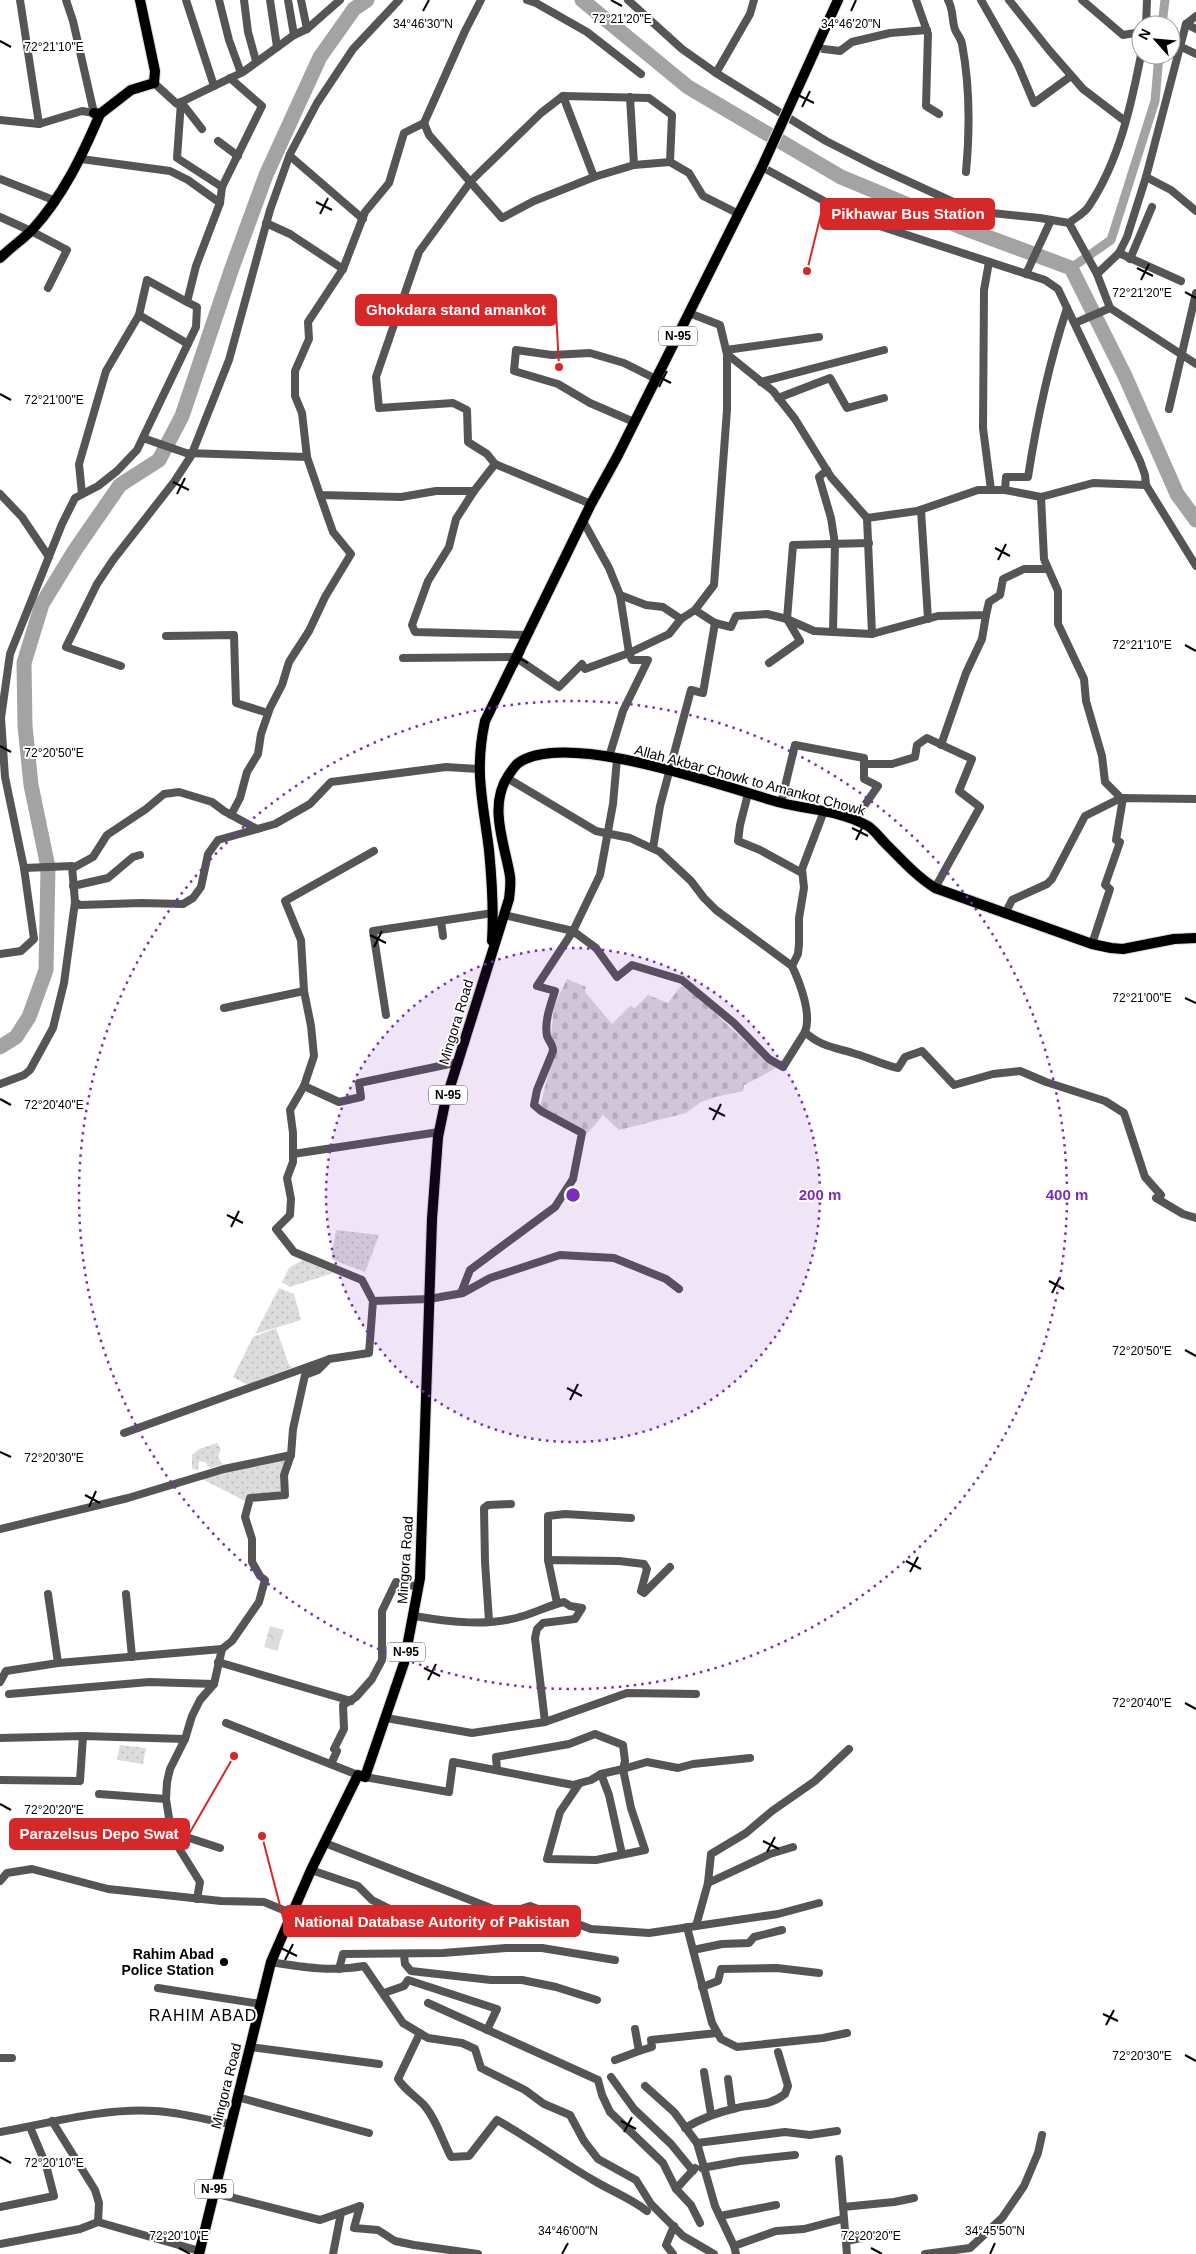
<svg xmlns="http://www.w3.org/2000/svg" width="1196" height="2254" font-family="Helvetica,sans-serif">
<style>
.grass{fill:url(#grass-dots)}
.cemetery{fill:url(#cemetery-stones)}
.park{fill:url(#park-crowns)}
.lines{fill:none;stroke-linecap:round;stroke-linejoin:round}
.canal{stroke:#a3a3a3;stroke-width:9}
.river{stroke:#a3a3a3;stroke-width:15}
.major-casing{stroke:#dbdbdb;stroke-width:12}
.minor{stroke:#555;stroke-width:8}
.major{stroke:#000;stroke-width:10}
.major-bridge-casing{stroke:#dbdbdb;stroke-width:12;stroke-linecap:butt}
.major-bridge{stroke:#000;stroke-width:10}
.ticks{fill:none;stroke:#000;stroke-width:2}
.ring{fill:none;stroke:#7b2cbf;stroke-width:2.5;stroke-dasharray:2.5 5}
.poi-dot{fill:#000;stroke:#fff;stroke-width:2}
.labels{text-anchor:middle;stroke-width:4;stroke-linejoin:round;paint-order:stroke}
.shield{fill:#fff;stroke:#4c4c4c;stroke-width:1}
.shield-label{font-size:12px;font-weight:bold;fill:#000}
.street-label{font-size:14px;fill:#000;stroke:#fff}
.poi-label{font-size:14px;font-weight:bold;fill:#000;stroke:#fff;text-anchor:end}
.quarter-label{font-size:16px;letter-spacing:1px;fill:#000;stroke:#fff}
.ticks-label{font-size:12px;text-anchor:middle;fill:#000;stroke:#fff;stroke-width:4;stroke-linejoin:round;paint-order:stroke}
.centre{fill:#7b2cbf;stroke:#fff;stroke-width:2.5}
.ring-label{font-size:15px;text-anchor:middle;font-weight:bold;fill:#7b2cbf;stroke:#fff;stroke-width:4;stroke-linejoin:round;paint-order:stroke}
.leader{fill:none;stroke:#d62828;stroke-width:2}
.callout-dot{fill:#d62828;stroke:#fff;stroke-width:2}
.callout{fill:#d62828;stroke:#d62828;stroke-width:2}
.callout-label{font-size:15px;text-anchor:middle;font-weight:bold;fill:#fff}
</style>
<defs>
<pattern id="grass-dots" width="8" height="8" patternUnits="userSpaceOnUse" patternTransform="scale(1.25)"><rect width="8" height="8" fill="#dcdcdc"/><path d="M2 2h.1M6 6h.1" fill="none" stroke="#bbb" stroke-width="1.8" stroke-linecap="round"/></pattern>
<pattern id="cemetery-stones" width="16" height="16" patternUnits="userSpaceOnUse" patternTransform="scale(1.25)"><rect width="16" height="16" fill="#dcdcdc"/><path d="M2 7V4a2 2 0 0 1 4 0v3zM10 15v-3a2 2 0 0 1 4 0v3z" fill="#bbb"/></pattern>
<pattern id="park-crowns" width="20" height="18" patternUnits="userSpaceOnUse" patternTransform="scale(1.25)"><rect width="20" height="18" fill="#dcdcdc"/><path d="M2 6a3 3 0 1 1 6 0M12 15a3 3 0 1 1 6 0" fill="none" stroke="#bbb"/></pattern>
</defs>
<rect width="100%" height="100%" fill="#fff"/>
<g class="grass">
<polygon points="336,1230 379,1235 365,1272 331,1259"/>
<polygon points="303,1260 333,1273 290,1287 282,1282 289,1268"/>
<polygon points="279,1288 294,1294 301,1320 255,1334"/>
<polygon points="276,1328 289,1365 293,1367 248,1385 233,1377 253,1337"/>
<polygon points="217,1443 221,1449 218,1457 223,1465 210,1468 205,1462 199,1461 198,1470 192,1469 192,1455 199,1449"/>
<polygon points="287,1458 280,1474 282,1491 248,1495 245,1501 202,1479 224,1471"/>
<polygon points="120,1745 146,1748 143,1764 117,1760"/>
</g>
<polygon class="cemetery" points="567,979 586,987 585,992 612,1024 630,1006 635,1008 648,995 668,1003 681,986 697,996 748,1044 777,1067 764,1075 744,1085 743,1091 715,1097 701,1102 686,1113 619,1130 603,1115 587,1134 540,1106 556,1046 551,1035 554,1006"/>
<polygon class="park" points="270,1626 284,1630 277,1651 264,1647"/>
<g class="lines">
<g class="canal">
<polyline points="1162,25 1165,0"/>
<polyline points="1071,268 1111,240 1155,101 1159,55"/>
</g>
<g class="river">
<polyline points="582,0 688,87 841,177 966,229 1071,268 1125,376 1177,494 1196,520"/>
<polyline points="0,1047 16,1037 29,1017 46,970 48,867 31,785 25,726 24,663 42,604 75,550 120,485 159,460 182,416 232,268 266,175 320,57 354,9 367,0"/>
</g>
<defs>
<g id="major">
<polyline points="816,48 838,0"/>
<polyline points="94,113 100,114 131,90 154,83 155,71 140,0"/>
<path d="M0 258C10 248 22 240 32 230 63 196 82 156 100 114"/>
<path d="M492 941C494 910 492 881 489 850 483 801 474 771 485 721L591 504 618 455 762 167"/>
<path d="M199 2254 271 1962 311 1870 358 1775 365 1777 404 1663 420 1578 432 1219 438 1137 445 1103 509 899C510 891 511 883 510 876 505 845 488 806 508 776 510 773 514 767 517 764 563 728 725 787 778 802 807 810 839 810 866 825 873 828 879 837 885 843 901 859 916 876 935 888L1092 944 1111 948 1123 949 1174 939 1196 938"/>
</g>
</defs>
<use href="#major" class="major-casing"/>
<g class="minor">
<polyline points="20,0 39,124"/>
<polyline points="186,0 214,86"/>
<polyline points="219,0 229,40 241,73"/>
<polyline points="244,0 248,32 256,61"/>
<polyline points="270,0 277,47"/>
<polyline points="288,0 294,35"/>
<polyline points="301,0 307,29"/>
<polyline points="481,0 465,31 424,123 404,133 389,183 365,212 343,269 308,322 309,339 295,371 295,396 302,413 307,457 320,495 401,497 436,491 474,491 495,464 591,504"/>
<polyline points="527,0 536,3 587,32 641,74"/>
<path d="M628 0 682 49 716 73 826 141 877 167 962 206 982 212 1040 218 1069 223C1075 218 1085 213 1089 206 1119 161 1131 106 1141 55"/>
<polyline points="916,0 928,34 926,106 939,114"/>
<path d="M948 0C953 9 952 17 954 26 955 33 961 37 962 44 970 86 970 129 966 172"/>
<polyline points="981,0 1018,65 1034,103 1071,76"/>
<polyline points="1009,0 1049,50 1083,89 1125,121"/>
<polyline points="1082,0 1123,35 1141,32"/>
<polyline points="1196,16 1186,24 1146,177 1127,237 1119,253 1097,274 1110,308 1196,364"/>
<polyline points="1186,24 1196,29"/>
<polyline points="1146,25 1147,0"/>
<polyline points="1171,42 1196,54"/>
<polyline points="816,48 840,51 852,42 890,33 927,30"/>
<polyline points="716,73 750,14 754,0"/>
<polyline points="154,83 177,104 243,72 294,35 307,29 340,0"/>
<polyline points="563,96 594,177"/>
<polyline points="630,97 634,165"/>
<polyline points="181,102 177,158 222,187"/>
<polyline points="181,102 202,129"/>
<polyline points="0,120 39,124 82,111 94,113 73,21 66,0"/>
<polyline points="424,123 429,135 502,218 534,201 594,177 634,165 670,162 689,173 703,196 739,214"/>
<polyline points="218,141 238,156"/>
<polyline points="290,156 363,219"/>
<polyline points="81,159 170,171 188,180 220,203"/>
<polyline points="1146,177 1171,190 1196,211"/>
<polyline points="0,179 56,201"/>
<polyline points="0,217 31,231 67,250 48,288"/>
<polyline points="266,223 290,234 343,269"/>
<polyline points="1069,223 1097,274"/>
<polyline points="1119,253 1181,281"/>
<polyline points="1130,259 1152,207"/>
<polyline points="989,262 984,290 983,428 991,490"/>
<polyline points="1026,274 1051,220"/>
<polyline points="689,313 720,325 727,354 773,391 795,419 831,477 867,518 917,511 978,490 1005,490 1041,497 1093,483 1146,485 1145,475 1140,461 1058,289 1045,280 855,218 762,167"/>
<polyline points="139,315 188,344"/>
<polyline points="1075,323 1110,308"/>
<polyline points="726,350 819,337"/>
<polyline points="761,382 884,350"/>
<polyline points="778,398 830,378 847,408 884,398"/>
<polyline points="1169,409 1196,293"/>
<polyline points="634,422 590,403 558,384 514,371 516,350 552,355 590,353 624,363 656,379"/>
<polyline points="143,438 186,453 307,457"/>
<polyline points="495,464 487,454 468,442 467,410 453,403 379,408 376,377 419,252 471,181 541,113 563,96 649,98 672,115 670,162"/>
<polyline points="827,470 819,477 831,518 835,544 833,631"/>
<polyline points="1146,485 1196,566"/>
<path d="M1005 490 1006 477H1028C1037 419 1049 363 1067 308"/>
<polyline points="474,491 456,519 449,547 428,581 412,625 415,632 526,635"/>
<polyline points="0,494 22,517 49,557"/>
<polyline points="82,494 79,464 106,371 139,315 147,280 187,302"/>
<polyline points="1041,497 1044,559 1058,591 1058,624 1084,679 1086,701 1102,756 1105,782 1121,798"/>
<polyline points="921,510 928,619"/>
<polyline points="867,518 872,634"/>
<polyline points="583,521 609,568 620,595 646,605 663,607 681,619"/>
<polyline points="695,610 715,623 731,627 736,616 767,614 787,619 814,631 872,634 938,616 986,615 989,602 1000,595 1003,579 1024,569 1048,569"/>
<polyline points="166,636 234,635 236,703 268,713"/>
<polyline points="403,658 515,657 559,687 582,664 585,669 629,653 669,634 681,619 695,610 714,585 727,410 727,354"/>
<polyline points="769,663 800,641 787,619 793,545 869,543"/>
<polyline points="121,666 66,647 97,584 113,560 174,482 191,456 229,360 270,210 290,154 317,103 353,49 399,0"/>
<polyline points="941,745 966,673 982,639 986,615"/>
<polyline points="609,757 623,711 648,660 632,660 629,653 620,595"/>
<polyline points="864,764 892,764 915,757 917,745 927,738 972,759 959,791 980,807 935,888"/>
<polyline points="507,778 596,831 630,838 660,852 691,881 704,898 716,910 792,966"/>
<polyline points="748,794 740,825 738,841 760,850 802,873"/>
<polyline points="781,803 795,745 864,758 864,779 878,786 855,819"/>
<path d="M824 811 802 869 804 888 799 918V944L798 954 792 966C800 983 812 1014 805 1032 819 1046 837 1048 856 1054 870 1058 883 1065 898 1068L905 1057 922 1051 954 1085 993 1074 1020 1071 1046 1082 1105 1101 1124 1113 1145 1177 1161 1195 1156 1198 1183 1214 1196 1218"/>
<polyline points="231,815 240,798 247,772 258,754 261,734 270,708 282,685 289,662 309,631 325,597 351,554 333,532 320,495"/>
<polyline points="653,848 660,806 691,690 703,693 715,623"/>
<polyline points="24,868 72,866 75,902 80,905 141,903 183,904 193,898 201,887 208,854 218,840 275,824 310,804 331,782 446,767 478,769"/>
<polyline points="73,868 93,857 107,835 146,809 164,794 179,792 212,802 224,811 257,829"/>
<polyline points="73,886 108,878 133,857 140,855"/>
<polyline points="1005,914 1012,900 1047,884 1052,879 1085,816 1121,798 1196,799"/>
<polyline points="504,915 573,931 596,948 617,977 632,965 682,980 734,1023 769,1059 783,1067 805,1032"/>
<polyline points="441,921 443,936"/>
<polyline points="1092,944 1110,889 1105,885 1120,842 1116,840 1123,798"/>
<polyline points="0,954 21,951 34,939 24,868 5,777 1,718 10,654 62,524 75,498 98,486 117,471 137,450 196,327 197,307 187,302 196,266 220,203 222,187 262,106 230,78"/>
<polyline points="224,1008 304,991"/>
<polyline points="386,1015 373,931 493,913"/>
<polyline points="0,1084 24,1075 30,1070 53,1028 64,983 75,902"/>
<polyline points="304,1086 339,1102 361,1097 359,1083 459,1062"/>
<polyline points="293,1154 439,1132"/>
<path d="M461 1293 470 1270 555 1207 573 1179 582 1133 541 1111 534 1105 537 1090 553 1051C553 1044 549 1042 547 1036 544 1022 551 1003 555 991L537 986 573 931 600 875 613 804 617 759"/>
<polyline points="373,1301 362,1280 294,1252 276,1229 290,1215 291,1199 287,1178 293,1162 293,1133 290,1110 304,1086 314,1056 311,1026 304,991 301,940 285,901 374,851"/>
<polyline points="124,1433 327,1360"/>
<polyline points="0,1529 128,1498 224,1469 291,1455 293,1429 305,1375 318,1370 329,1359 369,1353 373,1301 429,1299 463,1293 490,1278 560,1255 614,1258 666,1279 679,1289"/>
<polyline points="548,1560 548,1516 565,1514 631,1518"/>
<polyline points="48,1594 58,1663"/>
<polyline points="126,1594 132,1657"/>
<polyline points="557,1603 548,1560 619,1561 644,1564 647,1569 641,1591 644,1593 670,1567"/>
<path d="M414 1616C450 1622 488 1627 523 1616 537 1612 550 1605 564 1602L570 1606 582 1608 575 1619 543 1623 537 1629 535 1638 545 1722"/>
<polyline points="489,1621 485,1562 484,1508 488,1505 511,1504"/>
<polyline points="218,1662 351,1701"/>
<polyline points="0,1682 6,1671 58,1663 222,1649"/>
<polyline points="9,1694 149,1682 214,1684"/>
<polyline points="386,1718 472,1733 545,1722 627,1693 696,1694"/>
<polyline points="226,1723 358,1775"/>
<polyline points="0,1738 83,1736 185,1739"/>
<polyline points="331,1764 337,1751 334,1749 344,1729 343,1705 356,1697 372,1679 382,1660 382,1611 396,1582 419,1587"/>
<polyline points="601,1774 609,1795 622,1854"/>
<polyline points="365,1777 449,1792 453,1762 573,1785 591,1780 601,1774 623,1769 625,1761 623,1745 595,1734 569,1744 496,1757 497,1769"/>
<polyline points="0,1780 80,1781 83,1736"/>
<polyline points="579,1784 560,1812 547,1859 596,1860 645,1850 631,1808 623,1769 647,1762 678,1768 693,1764 750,1758"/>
<polyline points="99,1794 166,1799"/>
<polyline points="171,1832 220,1848"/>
<polyline points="325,1843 506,1914"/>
<polyline points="311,1870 358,1886 372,1900 410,1919 415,1931 502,1922 506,1914 530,1906 591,1929 649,1933 778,1914 819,1903"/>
<polyline points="0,1881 7,1873 32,1869 108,1889 221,1901 264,1902 293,1914"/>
<polyline points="708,1883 770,1854 793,1847"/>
<polyline points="197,1899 200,1882 172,1837 166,1799 167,1782 170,1769 185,1739 192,1716 200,1700 214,1684 222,1649 232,1641 259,1602 265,1580 260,1576 252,1562 252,1539 245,1517 250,1498 285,1495 284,1475 291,1455"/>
<polyline points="696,1926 708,1883 711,1854 746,1833 772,1811 815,1781 849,1749"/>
<polyline points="687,1927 712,2023 721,2039 737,2047 823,2038 847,2033"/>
<polyline points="693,1950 722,1944 749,1943 754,1937 782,1930"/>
<polyline points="404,1955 405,1964 411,1971 491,1980 522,1980 556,1987 597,2000"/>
<path d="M271 1962C302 1967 332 1972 364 1966L403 2023 428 2038 462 2043 475 2049 481 2068 525 2090 544 2104 570 2115 584 2141 598 2159 636 2180 651 2204 683 2236 714 2254"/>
<polyline points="339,1969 343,1954 443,1953 506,1948 542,1948 615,1960"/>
<polyline points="702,1987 718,1981 721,1969 777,1968 819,1973"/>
<polyline points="158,1988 261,2004"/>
<polyline points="384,1993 404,1986 408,1980 497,2009 487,2030"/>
<polyline points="428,2003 598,2080 602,2095 610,2112 663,2163 676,2189 691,2205 700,2223"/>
<path d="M420 2033 398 2079C405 2090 414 2095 423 2104 436 2118 442 2140 451 2157L469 2156 497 2120C530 2138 560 2161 593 2180 611 2191 630 2198 647 2211"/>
<polyline points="250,2047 379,2064"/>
<polyline points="639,2051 652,2047 651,2040 717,2033"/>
<polyline points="0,2058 12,2058"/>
<polyline points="615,2060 639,2051 635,2029"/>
<polyline points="704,2072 711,2114"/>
<polyline points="611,2077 634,2109 671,2144 693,2171"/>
<polyline points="728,2079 732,2109"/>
<polyline points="645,2086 674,2112 697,2143 715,2206 734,2246"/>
<polyline points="237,2097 369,2133"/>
<polyline points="52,2121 95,2190 99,2203 98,2222"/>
<path d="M685 2128C702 2118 718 2112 737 2108 756 2103 768 2107 785 2094L788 2086 778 2052"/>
<path d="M0 2132C50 2123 103 2108 155 2111 180 2112 206 2120 230 2124"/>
<polyline points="697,2143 785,2132 810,2135 837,2131"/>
<polyline points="839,2159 847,2254"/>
<polyline points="702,2168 740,2161 795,2155"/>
<polyline points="676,2189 695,2168"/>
<polyline points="214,2193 320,2220 360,2206"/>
<polyline points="360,2206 354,2228 378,2230 395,2241 414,2245 478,2254"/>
<polyline points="0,2207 54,2196 46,2165 30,2127"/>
<polyline points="843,2207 894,2202 914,2198"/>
<polyline points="720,2216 776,2205"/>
<polyline points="846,2241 888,2233"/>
<polyline points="0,2244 80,2229 98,2222 200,2251"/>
<polyline points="333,2254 341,2213"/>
<polyline points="673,2254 666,2245 674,2226"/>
<polyline points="736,2254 734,2246 776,2231 804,2229 842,2219"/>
<polyline points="925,2254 970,2248 1002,2218 1024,2186 1038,2153 1042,2135"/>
</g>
<use href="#major" class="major"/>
<defs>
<polyline id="major-bridge" points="762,167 816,48"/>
</defs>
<use href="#major-bridge" class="major-bridge-casing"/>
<use href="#major-bridge" class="major-bridge"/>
</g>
<path class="ticks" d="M611 0 622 6M423 11 429 0M851 11 856 0M0 41 11 47M798 95 814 103M802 107 810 91M316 202 332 210M320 214 328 198M1137 268 1153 276M1141 280 1149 264M1185 292 1196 298M655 375 671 383M659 387 667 371M0 394 11 400M173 482 189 490M177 494 185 478M995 548 1010 556M998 560 1006 544M1185 645 1196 651M513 655 528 663M516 667 524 651M0 746 11 752M852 828 868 836M856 840 864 824M370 935 386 943M374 947 382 931M1185 998 1196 1003M0 1099 11 1105M709 1108 725 1116M713 1120 721 1104M227 1215 243 1223M231 1227 239 1211M1049 1281 1064 1289M1052 1293 1060 1277M1185 1350 1196 1356M567 1388 582 1396M570 1400 578 1384M0 1452 11 1457M85 1495 100 1503M89 1507 96 1491M906 1561 921 1569M910 1572 918 1557M424 1668 440 1676M428 1680 436 1664M1185 1703 1196 1709M0 1804 11 1810M763 1841 779 1849M767 1852 775 1837M281 1948 297 1956M285 1960 293 1944M1103 2014 1118 2021M1106 2025 1114 2010M1185 2055 1196 2061M621 2121 636 2129M624 2132 632 2117M0 2157 11 2163M179 2248 190 2254M871 2248 882 2254M562 2254 568 2243M990 2254 995 2243"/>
<circle cx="573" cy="1195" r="247" fill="#7b2cbf" fill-opacity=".12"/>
<g class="ring">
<circle cx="573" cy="1195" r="247"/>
<circle cx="573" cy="1195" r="494"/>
</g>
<circle class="poi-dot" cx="224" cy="1962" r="5"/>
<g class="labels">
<g class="shield">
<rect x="659" y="326.5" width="38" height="19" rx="4"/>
<rect x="429" y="1085.5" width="38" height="19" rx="4"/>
<rect x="387" y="1642.5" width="38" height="19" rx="4"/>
<rect x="195" y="2179.5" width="38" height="19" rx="4"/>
</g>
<g class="shield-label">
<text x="678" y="340">N-95</text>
<text x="448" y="1099">N-95</text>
<text x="406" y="1656">N-95</text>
<text x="214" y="2193">N-95</text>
</g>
<g class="street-label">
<text transform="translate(750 780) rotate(15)" y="5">Allah Akbar Chowk to Amankot Chowk</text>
<text transform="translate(456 1022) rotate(-73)" y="5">Mingora Road</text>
<text transform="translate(405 1560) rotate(-86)" y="5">Mingora Road</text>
<text transform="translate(226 2086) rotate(-76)" y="5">Mingora Road</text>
</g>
<g class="poi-label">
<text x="214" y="1959">Rahim Abad<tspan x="214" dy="16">Police Station</tspan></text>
</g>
<g class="quarter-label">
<text x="203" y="2021">RAHIM ABAD</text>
</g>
</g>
<g class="ticks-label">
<text x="622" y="23">72°21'20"E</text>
<text x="423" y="28">34°46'30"N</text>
<text x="851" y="28">34°46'20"N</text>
<text x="54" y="51">72°21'10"E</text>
<text x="1142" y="297">72°21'20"E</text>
<text x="54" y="404">72°21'00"E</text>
<text x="1142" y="649">72°21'10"E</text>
<text x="54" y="757">72°20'50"E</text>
<text x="1142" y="1002">72°21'00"E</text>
<text x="54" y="1109">72°20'40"E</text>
<text x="1142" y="1355">72°20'50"E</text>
<text x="54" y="1462">72°20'30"E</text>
<text x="1142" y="1707">72°20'40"E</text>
<text x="54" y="1814">72°20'20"E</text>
<text x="1142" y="2060">72°20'30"E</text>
<text x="54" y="2167">72°20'10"E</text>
<text x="568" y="2235">34°46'00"N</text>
<text x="995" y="2235">34°45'50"N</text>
<text x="179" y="2240">72°20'10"E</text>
<text x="871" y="2240">72°20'20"E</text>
</g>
<circle cx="573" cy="1195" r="8" class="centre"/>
<g class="ring-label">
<text x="820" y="1200">200 m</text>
<text x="1067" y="1200">400 m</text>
</g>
<path class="leader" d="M807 271L821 214M559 367L556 310M234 1756L189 1834M262 1836L284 1921"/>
<g class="callout-dot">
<circle cx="807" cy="271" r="5"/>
<circle cx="559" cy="367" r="5"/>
<circle cx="234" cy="1756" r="5"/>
<circle cx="262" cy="1836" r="5"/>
</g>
<g class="callout">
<rect x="821" y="199" width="173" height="30" rx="5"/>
<rect x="356" y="295" width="200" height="30" rx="5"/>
<rect x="10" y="1819" width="179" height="30" rx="5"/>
<rect x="284" y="1906" width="296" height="30" rx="5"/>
</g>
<g class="callout-label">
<text x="908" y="219">Pikhawar Bus Station</text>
<text x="456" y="315">Ghokdara stand amankot</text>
<text x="99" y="1839">Parazelsus Depo Swat</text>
<text x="432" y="1927">National Database Autority of Pakistan</text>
</g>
<g transform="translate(1156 40) rotate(297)"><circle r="24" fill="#ffffff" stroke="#999999"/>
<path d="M0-4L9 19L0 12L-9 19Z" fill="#000000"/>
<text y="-8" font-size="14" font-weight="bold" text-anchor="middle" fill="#000000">N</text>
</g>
</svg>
